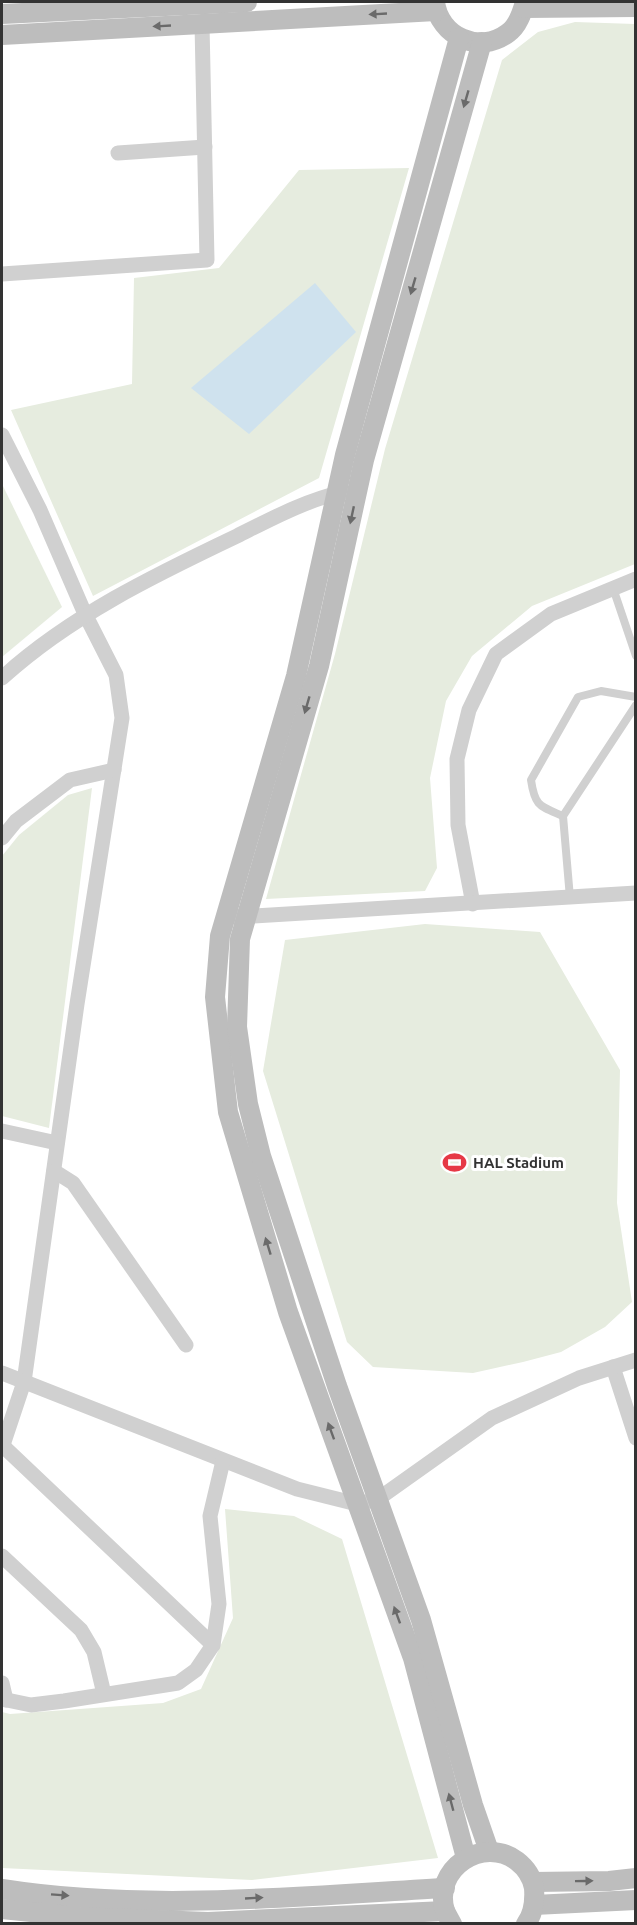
<svg xmlns="http://www.w3.org/2000/svg" width="637" height="1925" font-family="Ubuntu,sans-serif">
<style>
.green{fill:#e6ecdf}
.water{fill:#cfe2ee}
.lines{fill:none;stroke-linecap:round;stroke-linejoin:round}
.lane{stroke:#d0d0d0;stroke-width:8}
.street{stroke:#d0d0d0;stroke-width:15}
.secondary{stroke:#bdbdbd;stroke-width:20}
.oneway{fill:#6a6a6a}
.labels{text-anchor:middle;stroke-width:6;stroke-linejoin:round;paint-order:stroke}
.poi-label{font-size:15px;font-weight:bold;fill:#333;stroke:#fff;text-anchor:start}
</style>
<rect width="100%" height="100%" fill="#fff"/>
<g class="green">
<polygon points="575,22 635,24 635,564 532,606 472,656 446,701 430,778 437,868 425,891 266,899 335,654 385,449 502,60 538,32"/>
<polygon points="409,168 319,478 93,596 11,410 132,384 134,278 219,268 299,170"/>
<polygon points="2,484 62,607 2,657"/>
<polygon points="92,788 49,1128 2,1116 2,856 19,835 68,795"/>
<polygon points="425,924 540,932 620,1070 617,1203 632,1302 605,1327 561,1352 523,1362 473,1373 373,1367 347,1342 263,1071 285,940"/>
<polygon points="225,1509 294,1516 342,1539 438,1858 252,1880 2,1868 2,1712 10,1714 163,1703 201,1689 233,1618"/>
</g>
<polygon class="water" points="315,283 356,332 249,434 191,388"/>
<g class="lines">
<g class="lane">
<polyline points="613,588 636,656"/>
<path d="M563 816C540 806 535 807 531 780L578 697 601 691 636 697"/>
<polyline points="570,898 563,816 636,705"/>
</g>
<g class="street">
<polyline points="118,153 205,147"/>
<polyline points="2,274 207,260 202,24"/>
<polyline points="2,435 40,510 85,614 116,675 122,718 77,1004 24,1382 2,1448"/>
<path d="M2 678C70 616 155 575 237 536 271 519 306 500 343 492"/>
<polyline points="2,838 16,821 70,780 114,770"/>
<polyline points="473,904 458,825 457,759 469,710 496,654 551,614 636,579"/>
<polyline points="237,917 636,893"/>
<polyline points="2,1131 57,1143"/>
<polyline points="54,1171 73,1183 186,1345"/>
<polyline points="613,1367 636,1438"/>
<polyline points="2,1373 297,1489 357,1504 378,1499 492,1418 579,1378 636,1360"/>
<polyline points="3,1446 213,1645"/>
<polyline points="2,1556 81,1630 94,1652 104,1694"/>
<polyline points="2,1683 6,1700"/>
<polyline points="2,1699 31,1705 64,1701 178,1683 196,1670 213,1645 219,1604 210,1516 223,1461"/>
</g>
<g class="secondary">
<path d="M435 2C439 36 479 55 508 33 518 26 522 13 525 2"/>
<polyline points="524,8 636,7"/>
<polyline points="2,14 247,2"/>
<polyline points="2,35 436,11"/>
<polyline points="459,38 345,455 296,676 220,936 215,997 228,1112 288,1312 413,1658 466,1858"/>
<polyline points="482,42 364,460 319,666 240,939 237,1027 248,1104 261,1156 337,1386 421,1620 473,1805 489,1851"/>
<polyline points="533,1882 609,1881 636,1878"/>
<path d="M2 1889C148 1912 298 1896 445 1888"/>
<polyline points="534,1905 636,1900"/>
<polyline points="2,1909 79,1917 208,1922 445,1911"/>
<path d="M452 1924C450 1920 447 1915 445 1911 432 1869 483 1835 517 1861 526 1868 532 1877 534 1888 535 1901 534 1913 526 1924"/>
</g>
</g>
<defs><path id="oneway-solid" d="M-6-.8H1V-3.2L6.5 0L1 3.2V.8H-6Z" transform="scale(1.5)"/></defs>
<g class="oneway">
<use href="#oneway-solid" transform="translate(378 14) rotate(177)"/>
<use href="#oneway-solid" transform="translate(162 26) rotate(177)"/>
<use href="#oneway-solid" transform="translate(466 99) rotate(106)"/>
<use href="#oneway-solid" transform="translate(413 286) rotate(106)"/>
<use href="#oneway-solid" transform="translate(352 515) rotate(102)"/>
<use href="#oneway-solid" transform="translate(307 705) rotate(106)"/>
<use href="#oneway-solid" transform="translate(268 1246) rotate(-107)"/>
<use href="#oneway-solid" transform="translate(331 1431) rotate(-110)"/>
<use href="#oneway-solid" transform="translate(397 1615) rotate(-110)"/>
<use href="#oneway-solid" transform="translate(451 1802) rotate(-105)"/>
<use href="#oneway-solid" transform="translate(584 1881) rotate(-1)"/>
<use href="#oneway-solid" transform="translate(60 1895) rotate(4)"/>
<use href="#oneway-solid" transform="translate(254 1898) rotate(-3)"/>
</g>
<defs>
<symbol id="stadium-bare" viewBox="-9 -9 18 18"><path d="M0-5a6.5 5 0 1 0 0 10a6.5 5 0 1 0 0-10ZM-3.5-1.8h7v3.6h-7Z" fill="#e63946" stroke="#fff" stroke-width="2.5" paint-order="stroke"/></symbol>
</defs>
<g fill-rule="evenodd">
<use href="#stadium-bare" x="438" y="1146" width="33" height="33"/>
</g>
<g class="labels">
<g class="poi-label">
<text x="473" y="1168">HAL Stadium</text>
</g>
</g>
<rect width="637" height="1925" fill="none" stroke="#333333" stroke-width="6"/>
</svg>
